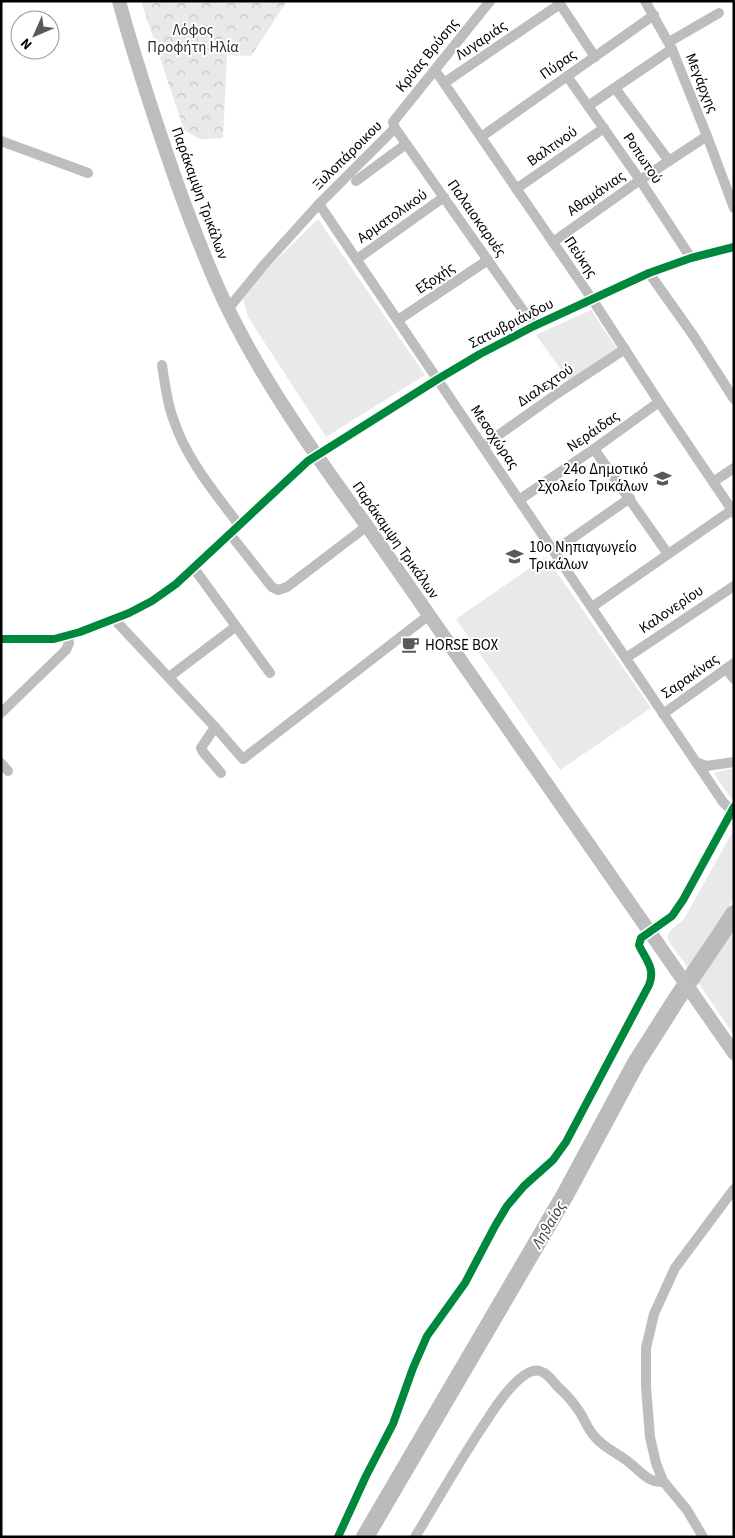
<svg xmlns="http://www.w3.org/2000/svg" width="735" height="1538" font-family="'Source Sans 3',sans-serif">
<style>
.grass{fill:#e9e9e9}
.forest{fill:url(#forest-crowns)}
.lines{fill:none;stroke-linecap:round;stroke-linejoin:round}
.river{stroke:#bbb;stroke-width:18}
.minor{stroke:#bdbdbd;stroke-width:10}
.major{stroke:#bdbdbd;stroke-width:14}
.cycleway-casing{stroke:#fff;stroke-width:11}
.cycleway{stroke:#00873e;stroke-width:8}
.labels{text-anchor:middle;stroke-width:4;stroke-linejoin:round;paint-order:stroke}
.park-label{font-size:15px;fill:#2e2e2e;stroke:#fff}
.street-label{font-size:15px;fill:#000;stroke:#fff}
.poi-label{font-size:15px;fill:#000;stroke:#fff;text-anchor:start}
.water-label{font-size:16px;font-style:italic;fill:#3f3f3f;stroke:#fff}
</style>
<defs>
<pattern id="forest-crowns" width="20" height="18" patternUnits="userSpaceOnUse" patternTransform="scale(1.25)"><rect width="20" height="18" fill="#e9e9e9"/><path d="M2 6a3 3 0 1 1 6 0M12 15a3 3 0 1 1 6 0" fill="none" stroke="#c6c6c6"/></pattern>
</defs>
<rect width="100%" height="100%" fill="#fff"/>
<g class="grass">
<polygon points="318,219 425,375 326,437 248,317 243,299 268,268"/>
<polygon points="591,310 617,349 569,381 536,335"/>
<polygon points="546,557 651,708 560,770 456,619"/>
<polygon points="734,768 734,800 731,799 714,773"/>
<polygon points="734,829 734,897 716,932 689,969 671,945 667,936 672,929 684,919"/>
<polygon points="734,932 734,1035 697,981"/>
</g>
<polygon class="forest" points="141,1 287,1 251,56 227,55 223,138 200,139 184,130"/>
<g class="lines">
<polyline class="river" points="365,1537 565,1195 636,1063 676,1000 719,937 734,914"/>
<g class="minor">
<polyline points="490,1 393,122 395,128 534,326"/>
<polyline points="558,1 595,57"/>
<polyline points="645,1 672,49 707,136 734,208"/>
<polyline points="669,42 719,13"/>
<polyline points="435,70 592,299 659,402 734,513"/>
<polyline points="567,76 640,180 691,258"/>
<polyline points="444,83 560,4"/>
<polyline points="615,88 669,161"/>
<polyline points="588,106 672,49"/>
<polyline points="481,137 654,15"/>
<polyline points="1,141 88,173"/>
<polyline points="356,181 406,144"/>
<polyline points="516,189 604,128"/>
<polyline points="319,204 723,802 728,807 733,808"/>
<polyline points="553,242 640,180 707,136"/>
<polyline points="357,259 444,197"/>
<polyline points="649,273 693,335 734,399"/>
<polyline points="228,309 263,266 319,204 395,128"/>
<polyline points="398,320 488,260"/>
<path d="M162 365C165 384 167 404 174 421 187 460 215 493 239 525"/>
<polyline points="483,446 555,395 625,349"/>
<polyline points="594,449 668,554"/>
<polyline points="713,482 734,468"/>
<polyline points="519,500 594,449 659,402"/>
<polyline points="230,534 267,581 272,587 278,590 287,587 367,526"/>
<polyline points="554,551 630,498"/>
<polyline points="193,567 270,673"/>
<polyline points="592,607 732,510"/>
<polyline points="114,619 215,727 243,759 429,615"/>
<polyline points="1,639 54,639 80,632 129,613 152,601 176,584 308,461 438,379 480,354 534,326 649,273 691,258 734,247"/>
<polyline points="626,658 734,586"/>
<polyline points="726,669 734,679"/>
<polyline points="169,677 235,627"/>
<polyline points="1,713 66,650 69,643 68,635"/>
<polyline points="663,714 734,663"/>
<polyline points="215,727 201,748 203,752 221,773"/>
<polyline points="696,762 706,766 734,762"/>
<polyline points="1,763 8,771"/>
<path d="M338 1537 366 1476 393 1424 413 1368 427 1336 465 1283 495 1226 507 1206 524 1186 553 1160 566 1142 649 985C656 968 645 959 639 945L641 938 672 916 683 900 734 807"/>
<path d="M415 1537C439 1498 461 1458 487 1420 495 1407 522 1366 540 1371 547 1373 552 1380 557 1386 565 1393 573 1402 579 1411 585 1420 588 1430 595 1437 605 1449 620 1454 631 1464 640 1471 651 1485 663 1481"/>
<polyline points="703,1537 687,1510 663,1481 656,1463 650,1437 646,1387 646,1348 654,1314 675,1268 734,1189"/>
</g>
<path class="major" d="M119 1C135 60 154 117 174 175 190 220 207 266 228 309 266 386 316 456 367 526L734 1053"/>
<defs>
<g id="cycleway">
<polyline points="1,639 54,639 80,632 129,613 152,601 176,584 308,461 438,379 480,354 534,326 649,273 691,258 734,247"/>
<path d="M338 1537 366 1476 393 1424 413 1368 427 1336 465 1283 495 1226 507 1206 524 1186 553 1160 566 1142 649 985C656 968 645 959 639 945L641 938 672 916 683 900 734 807"/>
</g>
</defs>
<use href="#cycleway" class="cycleway-casing"/>
<use href="#cycleway" class="cycleway"/>
</g>
<defs>
<symbol id="school-bare" viewBox="-9 -9 18 18"><path d="M0-5L7-2L0 1L-7-2ZM-4 1L0 2.5L4 1V4Q0 6-4 4Z" fill="#595959" stroke="#fff" stroke-width="2.5" paint-order="stroke"/></symbol>
<symbol id="cafe-bare" viewBox="-9 -9 18 18"><path d="M-5.5-4.5H6V0H3Q3 3.5 0 3.5H-2.5Q-5.5 3.5-5.5 0ZM3-3.2v2h1.7v-2ZM-6 4.5H4V6H-6Z" fill="#595959" stroke="#fff" stroke-width="2.5" paint-order="stroke"/></symbol>
</defs>
<g fill-rule="evenodd">
<use href="#school-bare" x="650" y="466" width="25" height="25"/>
<use href="#school-bare" x="502" y="544" width="25" height="25"/>
<use href="#cafe-bare" x="398" y="632" width="25" height="25"/>
</g>
<g class="labels">
<g class="park-label">
<text x="193" y="35">Λόφος<tspan x="193" dy="17">Προφήτη Ηλία</tspan></text>
</g>
<g class="street-label">
<text transform="translate(481 40) rotate(-34)" y="5">Λυγαριάς</text>
<text transform="translate(427 55) rotate(-51)" y="5">Κρύας Βρύσης</text>
<text transform="translate(558 64) rotate(-35)" y="5">Πύρας</text>
<text transform="translate(702 83) rotate(68)" y="5">Μεγάρχης</text>
<text transform="translate(552 146) rotate(-35)" y="5">Βαλτινού</text>
<text transform="translate(347 155) rotate(-45)" y="5">Ξυλοπάροικου</text>
<text transform="translate(643 158) rotate(56)" y="5">Ροπωτού</text>
<text transform="translate(200 193) rotate(70)" y="5">Παράκαμψη Τρικάλων</text>
<text transform="translate(596 193) rotate(-35)" y="5">Αθαμάνιας</text>
<text transform="translate(392 216) rotate(-35)" y="5">Αρματολικού</text>
<text transform="translate(477 218) rotate(55)" y="5">Παλαιοκαρυές</text>
<text transform="translate(581 257) rotate(56)" y="5">Πεύκης</text>
<text transform="translate(435 278) rotate(-34)" y="5">Εξοχής</text>
<text transform="translate(511 323) rotate(-27)" y="5">Σατωβριάνδου</text>
<text transform="translate(545 385) rotate(-34)" y="5">Διαλεχτού</text>
<text transform="translate(593 431) rotate(-35)" y="5">Νεράιδας</text>
<text transform="translate(495 437) rotate(56)" y="5">Μεσοχώρας</text>
<text transform="translate(396 540) rotate(55)" y="5">Παράκαμψη Τρικάλων</text>
<text transform="translate(671 609) rotate(-34)" y="5">Καλονερίου</text>
<text transform="translate(690 676) rotate(-35)" y="5">Σαρακίνας</text>
</g>
<g class="poi-label">
<text x="648" y="474" text-anchor="end">24ο Δημοτικό<tspan x="648" dy="17">Σχολείο Τρικάλων</tspan></text>
<text x="529" y="552">10ο Νηπιαγωγείο<tspan x="529" dy="17">Τρικάλων</tspan></text>
<text x="425" y="650">HORSE BOX</text>
</g>
<g class="water-label">
<text transform="translate(548 1224) rotate(-60)" y="6">Ληθαίος</text>
</g>
</g>
<rect width="735" height="1538" fill="none" stroke="#000000" stroke-width="5"/>
<g transform="translate(35 35) rotate(225)"><circle r="24" fill="#ffffff" stroke="#999999"/>
<path d="M0-4L9 19L0 12L-9 19Z" fill="#595959"/>
<text y="-8" font-size="14" font-weight="bold" text-anchor="middle" fill="#000000">N</text>
</g>
</svg>
